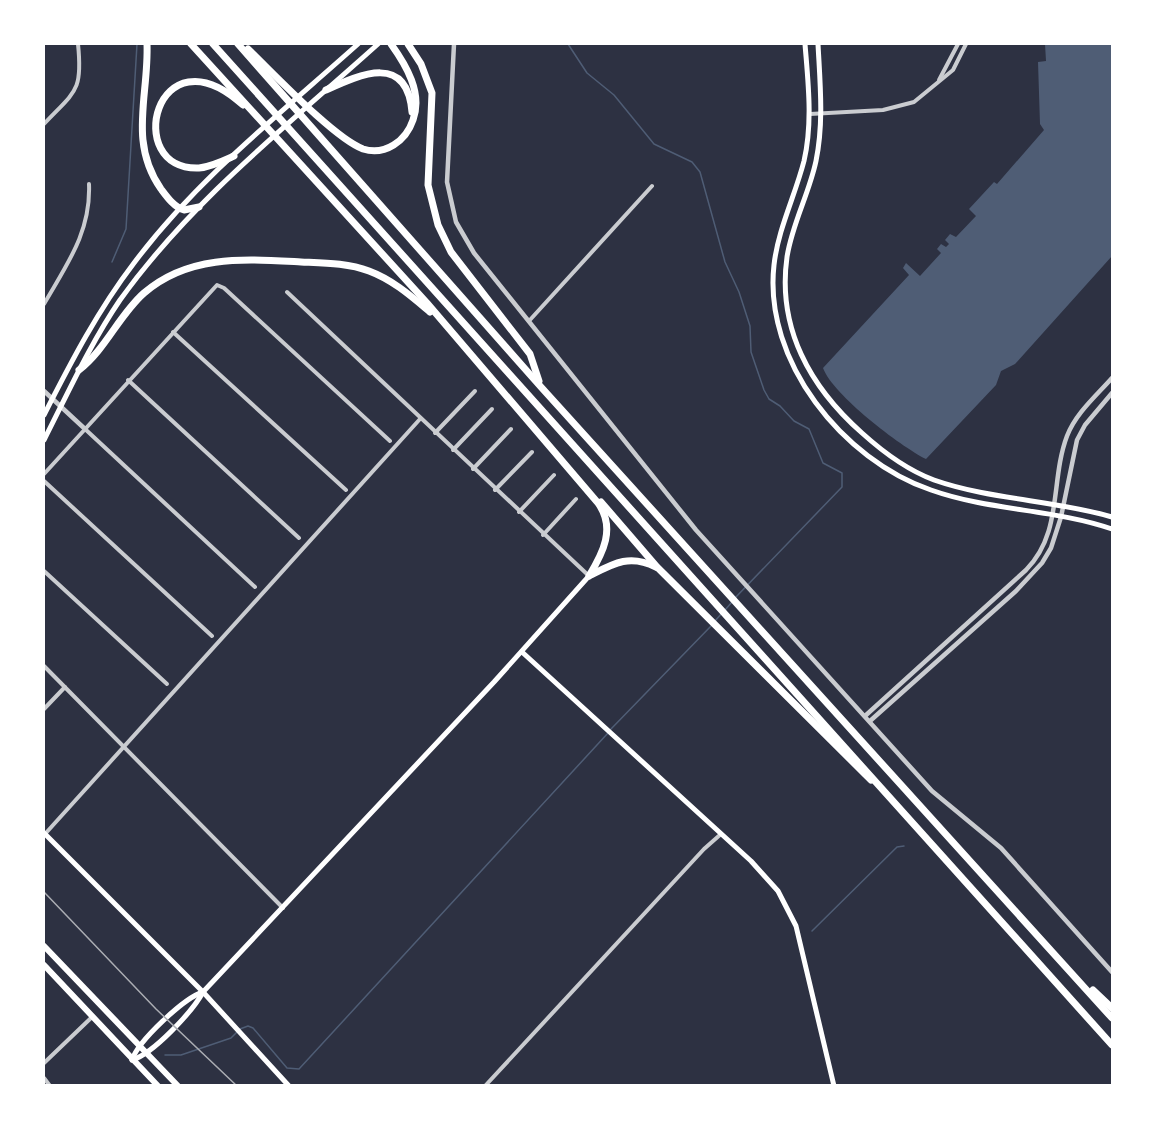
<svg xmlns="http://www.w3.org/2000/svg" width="1156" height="1129" font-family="'PT Sans',sans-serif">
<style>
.water{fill:#4f5d75}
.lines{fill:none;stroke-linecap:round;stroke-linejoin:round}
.stream{stroke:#4f5d75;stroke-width:1.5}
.minor{stroke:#caccd0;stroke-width:4}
.tertiary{stroke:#caccd0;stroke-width:4.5}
.secondary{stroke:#fff;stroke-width:5}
.primary{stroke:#fff;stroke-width:6}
.motorway{stroke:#fff;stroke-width:7}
.rail{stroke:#abadb3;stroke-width:1.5}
</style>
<rect width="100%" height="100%" fill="#2d3142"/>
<path class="water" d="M1045 44H1112V256L1015 364 1001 371 996 385 926 459C900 446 833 395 823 368L909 275 903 268 906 263 920 276 941 253 937 249 941 244 946 247 949 244 945 240 950 234 956 237 976 216 969 209 994 182 997 184 1044 130 1040 124 1038 62 1046 61Z"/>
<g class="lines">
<g class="stream">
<polyline points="568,44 587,73 614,95 654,144 692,162 700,172 725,262 739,292 750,326 751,352 764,390 769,399 780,406 794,421 809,429 823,463 842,473 842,487 735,598"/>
<polyline points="112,262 126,229 137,44"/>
<polyline points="725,610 732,602"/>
<polyline points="715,621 722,613"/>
<polyline points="611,729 712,625"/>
<polyline points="812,931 897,847 904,846"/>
<polyline points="240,1029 248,1026 253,1028 287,1068 299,1069 608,733"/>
<polyline points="165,1055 181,1055 231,1038 237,1032"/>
</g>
<g class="minor">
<polyline points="939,80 958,44"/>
<polyline points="810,114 883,110 914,102 953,70 966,44"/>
<path d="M44 124C75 91 83 92 78 44"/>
<polyline points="287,292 588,575"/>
<path d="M44 304C67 264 91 232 89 184"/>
<polyline points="529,321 652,186"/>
<polyline points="173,332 346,490"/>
<polyline points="128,380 299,538"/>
<polyline points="85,429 255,587"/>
<polyline points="435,433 475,391"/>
<polyline points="453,450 492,409"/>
<polyline points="473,469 511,429"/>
<polyline points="44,474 217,285 224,288 390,441"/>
<polyline points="44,481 212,636"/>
<polyline points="495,490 532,452"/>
<polyline points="519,512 554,475"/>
<polyline points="543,535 576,499"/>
<polyline points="44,571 167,684"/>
<polyline points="44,666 283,908"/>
<polyline points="44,709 65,687"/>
<polyline points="45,834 420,419"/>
<polyline points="44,1063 91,1018"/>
<polyline points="44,1078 50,1086"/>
<polyline points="485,1086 704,849 721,834"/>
</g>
<g class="tertiary">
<polyline points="454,44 447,182 456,222 474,253 696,530 932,791 1001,848 1112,972"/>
<polyline points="44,391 85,429"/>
<path d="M865 716 1026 570C1063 533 1050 481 1067 436 1076 413 1096 396 1112 378"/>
<polyline points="870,721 1016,591 1042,563 1051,548 1061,517 1077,440 1085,425 1112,393"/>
</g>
<g class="secondary">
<path d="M805 44C808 82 813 122 804 161 795 196 778 229 774 265 763 361 843 460 931 490 990 511 1054 509 1112 529"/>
<path d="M818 44C820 83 824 122 816 161 809 194 792 224 787 257 777 328 810 387 862 433 883 452 907 470 934 480 991 500 1055 500 1112 517"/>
<path d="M44 415C71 362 98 310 134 263 197 179 281 113 358 44"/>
<path d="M44 440C68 393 90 344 120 300 191 201 288 125 378 44"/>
<polyline points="522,652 751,861 778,891 796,926 834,1086"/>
<polyline points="44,833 203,992 289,1086"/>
<path d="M132 1060C153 1054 193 1011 203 992L494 682 589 576"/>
<path d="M132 1060C138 1041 184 998 203 992"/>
</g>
<g class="primary">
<polyline points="44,946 178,1086"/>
<polyline points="44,965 158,1086"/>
</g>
<g class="motorway">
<path d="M147 44C149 95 128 142 161 189 167 197 174 207 184 210L199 207"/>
<path d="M191 44 427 303 598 503C616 528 603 553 589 576"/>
<polyline points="213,44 1112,1045"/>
<polyline points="238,44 541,387 1112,1018"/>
<polyline points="408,44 421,64 432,93 428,185 438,225 451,252 530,354 539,381"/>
<path d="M248 49C273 73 334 138 363 149 385 156 406 141 413 120 423 93 406 65 391 44"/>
<path d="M326 90C361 74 407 53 412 112"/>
<path d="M234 156C223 161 211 167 199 168 121 171 156 26 243 105"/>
<path d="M79 370C106 349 119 315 144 293 189 254 246 259 301 262 324 263 348 263 369 271 393 280 411 296 430 312"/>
<polyline points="601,502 657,567 871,780"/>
<path d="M591 575C614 563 630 554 656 567"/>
<polyline points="1093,990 1112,1008"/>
</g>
<polyline class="rail" points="44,892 156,1009 237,1086"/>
</g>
<rect width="1156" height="1129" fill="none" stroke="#ffffff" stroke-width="90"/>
</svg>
